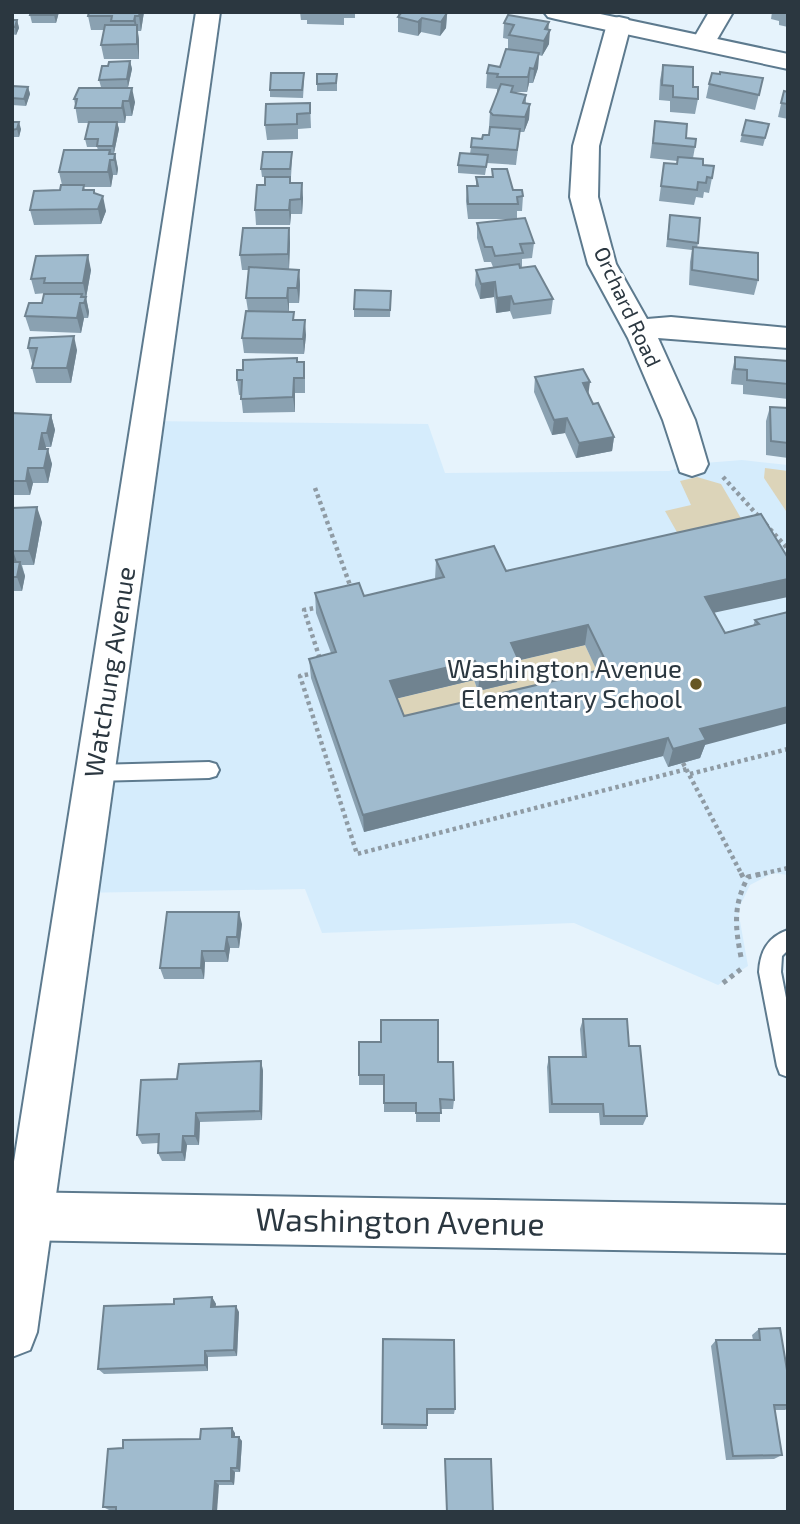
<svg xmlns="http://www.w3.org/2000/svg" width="800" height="1524" font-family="'Exo 2',sans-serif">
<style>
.built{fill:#d5ecfc}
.green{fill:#dcd4b9}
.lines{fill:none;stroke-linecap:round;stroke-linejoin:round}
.service-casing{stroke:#5d7a8e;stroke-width:4}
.minor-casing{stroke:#5d7a8e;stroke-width:4}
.tertiary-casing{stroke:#5d7a8e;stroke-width:4}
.secondary-casing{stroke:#5d7a8e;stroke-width:4}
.path-far1{stroke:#8f9ba4;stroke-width:4.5;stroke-dasharray:3.5 3.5;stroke-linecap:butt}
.path{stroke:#8f9ba4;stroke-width:5;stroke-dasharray:4.5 4.5;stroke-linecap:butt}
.service{fill:#fff;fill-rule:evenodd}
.minor{fill:#fff;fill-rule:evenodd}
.tertiary{fill:#fff;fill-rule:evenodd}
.secondary{fill:#fff;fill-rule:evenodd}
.wall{fill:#8aa1b1;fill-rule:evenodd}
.shaded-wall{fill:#708390}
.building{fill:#a0bbce;stroke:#708390;stroke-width:2;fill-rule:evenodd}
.poi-dot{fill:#665624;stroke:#fff;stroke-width:2.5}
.labels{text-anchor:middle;stroke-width:6;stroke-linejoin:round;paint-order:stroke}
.far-street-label{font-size:21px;fill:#2b3740;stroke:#fff}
.poi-label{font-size:26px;fill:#2b3740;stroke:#fff;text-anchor:end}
.street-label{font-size:26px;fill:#2b3740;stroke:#fff}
.near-street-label{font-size:32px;fill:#2b3740;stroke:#fff}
</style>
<rect width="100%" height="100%" fill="#e6f3fc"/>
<polygon class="built" points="146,421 428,424 445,473 669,471 692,464 742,460 788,465 788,875 773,873 750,885 738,910 748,966 718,985 574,923 322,933 305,889 77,893"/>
<g class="green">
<polygon points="765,468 788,471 788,514 764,478"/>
<polygon points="697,477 721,484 742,520 678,534 665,511 691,505 680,481"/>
<polygon points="585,645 605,687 404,735 391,700 474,680 478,691 517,682 508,663"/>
</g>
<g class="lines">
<defs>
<g id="service">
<polygon points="209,762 216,764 219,770 216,776 209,778 94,781 87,779 84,773 87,767 94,765"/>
<path d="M788 930V950L782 956 781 972 788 1008V1077L780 1074 777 1066 759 972C760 951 768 937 788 930Z"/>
</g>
<g id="minor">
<polygon points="709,12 733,12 712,48 703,50 694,48 691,43"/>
<polygon points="619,17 628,19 631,24 599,146 598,197 616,264 647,319 671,317 788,328 788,348 658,338 695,420 708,464 704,472 692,476 680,472 663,420 628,338 588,264 570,197 573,146 607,24 610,19"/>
<polygon points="12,1192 788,1205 788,1253 12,1240"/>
</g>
<polygon id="tertiary" points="544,12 591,12 788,54 788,69 556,19 548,17"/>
<polygon id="secondary" points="196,12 220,12 37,1332 30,1350 12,1357 12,1174"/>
</defs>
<use href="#service" class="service-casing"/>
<use href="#minor" class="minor-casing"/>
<use href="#tertiary" class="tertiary-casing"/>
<use href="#secondary" class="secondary-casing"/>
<g class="path-far1">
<polyline points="723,477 788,549"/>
<polyline points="315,488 351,588"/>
<polyline points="320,607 304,610 320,659"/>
<polyline points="315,673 300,676 357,854 687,769"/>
<polyline points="683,763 742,875"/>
<polyline points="690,774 788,749"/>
<polyline points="757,875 788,868"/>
</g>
<g class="path">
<polyline points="741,873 745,881"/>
<path d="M741 957C735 927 733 905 748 877L765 873"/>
<polyline points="723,983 741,969"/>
</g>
<use href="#service" class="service"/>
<use href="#minor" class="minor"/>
<use href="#tertiary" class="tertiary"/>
<use href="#secondary" class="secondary"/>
</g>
<g class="wall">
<polygon points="59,12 56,23 32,23 30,15"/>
<polygon points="89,12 144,12 141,31 138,31 139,40 139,59 104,59 101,45 104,30 91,30 88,16"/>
<polygon points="300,12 355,12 355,18 344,18 344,25 307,24 307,20 301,20"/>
<polygon points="398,12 447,13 446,28 440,36 421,32 418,36 398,32"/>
<polygon points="772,12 788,12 788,27 779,25 779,21 771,19"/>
<polygon points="12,20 17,20 19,28 16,35 12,34"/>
<polygon points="504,23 548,29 549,44 542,56 539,55 538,68 533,83 529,83 527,92 512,92 526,95 526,104 530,104 529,119 524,132 520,132 516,165 487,163 485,175 458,173 458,165 470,154 471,147 489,135 490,128 489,127 490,112 498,92 497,92 497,89 486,88 487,73 500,67 508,49 508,39 503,38"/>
<polygon points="130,61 132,69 128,87 101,87 99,80 108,66"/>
<polygon points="663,65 693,87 698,99 695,114 670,112 670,101 659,100 660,80"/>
<polygon points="337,74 337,91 317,91 317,84"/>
<polygon points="763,78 755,110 706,98 709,84"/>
<polygon points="304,81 303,98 270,97 270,90"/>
<polygon points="12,86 28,87 30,94 26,106 12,105"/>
<polygon points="79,88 135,102 132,116 126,116 125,123 117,123 119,129 114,153 110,153 111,154 115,154 118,169 117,175 113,175 111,187 84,187 85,190 95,193 106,211 101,224 34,225 30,210 60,190 62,185 59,172 98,150 97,147 87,147 85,139 89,123 78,123 74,99"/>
<polygon points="784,91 788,92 788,119 778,117"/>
<polygon points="310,103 311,128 298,129 298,139 267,140 265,125"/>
<polygon points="746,120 769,124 763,146 740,142"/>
<polygon points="655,121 686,138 695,147 693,158 703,165 712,178 709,193 704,192 703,198 696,197 694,205 659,201 664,163 677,164 677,161 650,158"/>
<polygon points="12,122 21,129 19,137 12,137"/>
<polygon points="292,152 292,160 291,177 262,177 261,169"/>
<polygon points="492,169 513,190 523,196 522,211 517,211 517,219 468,219 466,201 467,186 476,186 476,177 492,177"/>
<polygon points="290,177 291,183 303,198 302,214 291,214 290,225 256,225 255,210 265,185"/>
<polygon points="670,215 698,243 697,248 758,280 754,295 689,285 690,262 692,250 666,247"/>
<polygon points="477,223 534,243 532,258 522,259 522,268 553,299 551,314 513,319 510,311 496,313 494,297 480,299 475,285 476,270 493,267 491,262 484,262 477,238"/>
<polygon points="289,228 290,243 289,269 299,270 300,285 299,303 289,303 289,312 294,312 294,320 306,335 304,354 244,353 242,338 248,311 246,298 249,270 242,270 240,255"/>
<polygon points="91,270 86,298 89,312 88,318 84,318 81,333 30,331 25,316 42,303 47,294 47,293 35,294 31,279"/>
<polygon points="391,291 390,317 354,317 354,309"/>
<polygon points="30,338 77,350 71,383 36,383 32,368 33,363 32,363 28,348"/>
<polygon points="735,357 788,361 788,399 743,394 743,385 731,384 732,372"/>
<polygon points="297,362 305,377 305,393 295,393 295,412 243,413 241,395 239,395 237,380"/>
<polygon points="535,377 588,394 593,404 614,437 612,451 576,458 565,433 552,435 534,392"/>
<polygon points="770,407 788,408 788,458 766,455 766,421"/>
<polygon points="12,413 51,415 55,430 51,447 46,447 46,449 52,464 48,483 33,483 30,495 12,495"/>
<polygon points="12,508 42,522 34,565 22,565 25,576 22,591 12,591"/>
<path d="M436 560 506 571 714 613 725 633 753 626 755 620 788 612 705 745 700 758 668 767 663 756 364 832 311 678 309 659 331 653 316 613 315 593 364 596 435 579ZM585 645 597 671 404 716 397 698 474 680 478 691 517 682 520 663 518 660Z"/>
<polygon points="242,924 239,948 230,948 228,962 205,962 204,979 164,979 160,968"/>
<polygon points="583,1019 629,1046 647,1116 643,1125 600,1125 599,1113 549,1113 547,1067 549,1057 582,1057 580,1029"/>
<polygon points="261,1061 263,1071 262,1120 200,1122 199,1145 187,1145 185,1161 162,1161 158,1153 158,1143 142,1144 137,1135 177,1079"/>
<polygon points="438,1062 454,1100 453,1109 440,1109 440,1122 416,1122 416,1112 384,1112 384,1085 359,1085 359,1075"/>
<polygon points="212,1297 216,1304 215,1306 239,1312 237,1356 208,1357 208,1371 104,1374 98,1369 174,1304"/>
<polygon points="759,1329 788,1376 788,1408 785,1410 774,1410 782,1455 774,1459 726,1460 711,1346 716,1340 753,1340 752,1335"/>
<polygon points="383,1339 455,1409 454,1414 427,1414 427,1429 383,1429"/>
<polygon points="235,1433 235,1437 242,1441 240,1472 235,1472 234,1485 219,1485 116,1510 109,1510 103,1507 123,1448 200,1439"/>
</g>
<g class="shaded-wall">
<polygon points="55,12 59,12 56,23 54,15"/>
<polygon points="140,12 144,12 141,31 139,16"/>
<polygon points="447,13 446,28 440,36 441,22"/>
<polygon points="135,16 139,40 139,59 134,21"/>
<polygon points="422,18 421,32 418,36 418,22"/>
<polygon points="17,20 19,28 16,35 15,27"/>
<polygon points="549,22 548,34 550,30 549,44 542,56 545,29"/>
<polygon points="539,53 538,68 533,83 534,69"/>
<polygon points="130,61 132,69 128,87 127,79"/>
<polygon points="530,68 529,83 527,92 528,77"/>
<polygon points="28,87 30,94 26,106 24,99"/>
<polygon points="132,88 135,102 132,116 129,101"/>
<polygon points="123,101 126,116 125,123 122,108"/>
<polygon points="530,104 529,119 524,132 525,117"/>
<polygon points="19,122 21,129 19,137 17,129"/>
<polygon points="117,122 119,129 114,153 113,146"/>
<polygon points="110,150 112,160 110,160 113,175 111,187 108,172"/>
<polygon points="115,154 118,169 117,175 114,160"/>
<polygon points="302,183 303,198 302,214 301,199"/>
<polygon points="103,196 106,211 101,224 98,209"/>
<polygon points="290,200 291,214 290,225 289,210"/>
<polygon points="289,228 290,243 289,269 288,254"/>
<polygon points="88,255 91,270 86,298 83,283"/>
<polygon points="299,270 300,285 299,303 297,288"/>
<polygon points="495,282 494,297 480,299 481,284"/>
<polygon points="288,288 289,303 289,313 287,298"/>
<polygon points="511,296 510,311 496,313 497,298"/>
<polygon points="86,297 89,312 88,318 84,303"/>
<polygon points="80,303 84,318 81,333 77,318"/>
<polygon points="305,320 306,335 304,354 303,339"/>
<polygon points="74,336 77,350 71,383 67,368"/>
<polygon points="294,378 295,393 295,412 293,397"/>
<polygon points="590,382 588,397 583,383"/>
<polygon points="51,415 55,430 51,447 47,433"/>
<polygon points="567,418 565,433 552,435 554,420"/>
<polygon points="42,433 46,447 43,463 39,449"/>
<polygon points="614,437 612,451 576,458 579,443"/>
<polygon points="48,449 52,464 48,483 44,468"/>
<polygon points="28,468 33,483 30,495 26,481"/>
<polygon points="37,507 42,522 34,565 29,551"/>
<polygon points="13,551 18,565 12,565"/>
<polygon points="20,562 25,576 22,591 17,577"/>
<polygon points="788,579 788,597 699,616 705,597"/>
<polygon points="588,625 585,645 508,663 511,643"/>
<polygon points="475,661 474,680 391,700 390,681"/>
<polygon points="520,663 517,682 478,691 480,672"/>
<polygon points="788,707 788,723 705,745 700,758 668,767 673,749 700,729"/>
<polygon points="668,738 663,756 364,832 363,815"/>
<polygon points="239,912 242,924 239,948 237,937"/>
<polygon points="227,937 230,948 228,962 225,951"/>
<polygon points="202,951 205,962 204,979 201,968"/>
<polygon points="261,1061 263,1071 262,1120 260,1111"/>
<polygon points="196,1113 200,1122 199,1145 195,1136"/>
<polygon points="183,1136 187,1145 185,1161 182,1152"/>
<polygon points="212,1297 216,1304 215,1313 211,1307"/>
<polygon points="236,1306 239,1312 237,1356 234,1350"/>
<polygon points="205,1351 208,1357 208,1371 205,1365"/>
<polygon points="232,1428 235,1433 235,1441 232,1437"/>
<polygon points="239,1437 242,1441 240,1472 237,1468"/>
<polygon points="231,1468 235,1472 234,1485 231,1481"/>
<polygon points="215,1481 219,1485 217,1512 212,1512"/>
</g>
<g class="building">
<polygon points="31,12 55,12 54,15 30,15"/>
<polygon points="89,12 140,12 139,16 135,16 134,21 111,21 112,16 88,16"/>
<polygon points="402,12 441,12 447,13 441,22 422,18 418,22 398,17"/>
<polygon points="508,15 549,22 545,29 550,30 544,41 509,35 514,25 504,23"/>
<polygon points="12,20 17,20 15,27 12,27"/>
<polygon points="105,25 137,25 137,44 101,45"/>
<polygon points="506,49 539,53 534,69 530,68 528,77 497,77 498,74 487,73 489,65 500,67"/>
<polygon points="130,61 127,79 99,80 102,66 108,66 109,62"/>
<polygon points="663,65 693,67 693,87 698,87 698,99 673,97 673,86 662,85"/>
<polygon points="720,72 763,78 759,95 709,84 712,73 720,74"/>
<polygon points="271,73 304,73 302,90 270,90"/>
<polygon points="317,74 337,74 336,83 317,84"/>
<polygon points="501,84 513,86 511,92 526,95 523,103 530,104 525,117 493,115 490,112"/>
<polygon points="12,86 28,87 24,99 12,98"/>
<polygon points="79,88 132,88 129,101 123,101 122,108 75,108 77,99 74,99"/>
<polygon points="784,91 788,92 788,104 781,103"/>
<polygon points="310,103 310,113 297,114 297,124 265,125 266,104"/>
<polygon points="746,120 769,124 765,138 742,135"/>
<polygon points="655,121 687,124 686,138 696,139 695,147 653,143"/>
<polygon points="12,122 19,122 17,129 12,130"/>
<polygon points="89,122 117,122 113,146 97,146 98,139 85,139"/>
<polygon points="490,127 520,129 517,150 471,147 472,138 482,139 483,135 489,135"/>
<polygon points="64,150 110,150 109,154 115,154 114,160 110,160 108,172 59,172"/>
<polygon points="263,152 292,152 290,169 261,169"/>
<polygon points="460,153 488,155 486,167 458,165"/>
<polygon points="678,157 703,159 703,165 714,166 712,178 707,177 706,183 698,182 697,190 661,186 664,163 677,164"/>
<polygon points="492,169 507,169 513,190 522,190 523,196 517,197 518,204 468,204 467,186 478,186 476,177 493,177"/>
<polygon points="265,177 290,177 290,183 302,183 301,199 290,200 289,210 255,210 257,185 265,185"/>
<polygon points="61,185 84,185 83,190 94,190 94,193 103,196 98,209 30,210 34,191 60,190"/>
<polygon points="670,215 700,218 698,243 668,239"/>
<polygon points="525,218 534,243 520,244 523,253 495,256 492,247 485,247 477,223"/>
<polygon points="243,228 289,228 288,254 240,255"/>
<polygon points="693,247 758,253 758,280 692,270"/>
<polygon points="88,255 83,283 44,283 45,278 31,279 36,256"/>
<polygon points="519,264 520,268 535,266 553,299 514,304 511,296 497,298 495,282 481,284 476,270"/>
<polygon points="249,267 299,270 297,288 288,288 287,298 246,298"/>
<polygon points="355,290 391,291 390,310 354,309"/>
<polygon points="44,294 82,294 81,297 86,297 84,303 80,303 77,318 25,316 29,303 42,303"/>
<polygon points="246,311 294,312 293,320 305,320 303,339 242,338"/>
<polygon points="74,336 67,368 32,368 37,348 28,348 30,338"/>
<polygon points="735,357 788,361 788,384 747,380 747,370 735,369"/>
<polygon points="297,358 297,362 304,362 304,378 294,378 293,397 241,399 242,380 237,380 237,370 243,370 243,360"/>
<polygon points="583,369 590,382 583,383 593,404 598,403 614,437 579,443 567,418 554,420 535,377"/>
<polygon points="770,407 788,408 788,443 771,441"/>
<polygon points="12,413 51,415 47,433 42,433 39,449 48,449 44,468 28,468 26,481 12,481"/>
<polygon points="37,507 29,551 13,551 12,556 12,508"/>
<path d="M761 514 788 558V579L705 597 725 633 759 624 755 620 788 612V707L700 729 706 740 673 749 668 738 363 815 309 659 336 652 315 593 359 583 364 596 444 577 436 560 494 546 506 571ZM588 625 609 668 404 716 390 681 475 661 480 672 520 663 511 643Z"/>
<polygon points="12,562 20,562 17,577 12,577"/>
<polygon points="167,912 239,912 237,937 227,937 225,951 202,951 201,968 160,968"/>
<polygon points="583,1019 627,1019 629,1046 640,1046 647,1116 604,1116 603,1104 552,1104 549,1057 586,1057"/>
<polygon points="381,1020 438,1020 438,1062 453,1062 454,1100 440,1099 441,1113 416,1113 416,1103 384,1103 384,1075 359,1075 359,1042 381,1042"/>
<polygon points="261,1061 260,1111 196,1113 195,1136 183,1136 182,1152 158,1153 159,1134 137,1135 141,1080 177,1079 179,1064"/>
<polygon points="212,1297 211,1307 236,1306 234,1350 205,1351 205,1365 98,1369 104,1306 174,1304 174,1299"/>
<polygon points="780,1328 788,1376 788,1405 774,1405 782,1455 733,1456 716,1340 760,1340 759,1329"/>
<polygon points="383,1339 454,1340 455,1409 427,1409 427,1425 382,1424"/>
<polygon points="232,1428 232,1437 239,1437 237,1468 231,1468 231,1481 215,1481 213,1510 212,1512 116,1512 116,1507 103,1507 108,1449 123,1448 123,1440 200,1439 201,1429"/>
<polygon points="445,1459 491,1459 493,1512 447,1512"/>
</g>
<circle class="poi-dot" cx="696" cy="684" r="7"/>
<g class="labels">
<g class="far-street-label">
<text transform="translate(627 307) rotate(65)" y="7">Orchard Road</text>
</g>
<g class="poi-label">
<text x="682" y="678">Washington Avenue<tspan x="682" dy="30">Elementary School</tspan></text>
</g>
<g class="street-label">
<text transform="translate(110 672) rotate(-81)" y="9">Watchung Avenue</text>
</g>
<g class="near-street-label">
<text transform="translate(400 1222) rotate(1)" y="11">Washington Avenue</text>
</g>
</g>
<rect width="800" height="1524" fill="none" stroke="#2b3740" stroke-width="28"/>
</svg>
